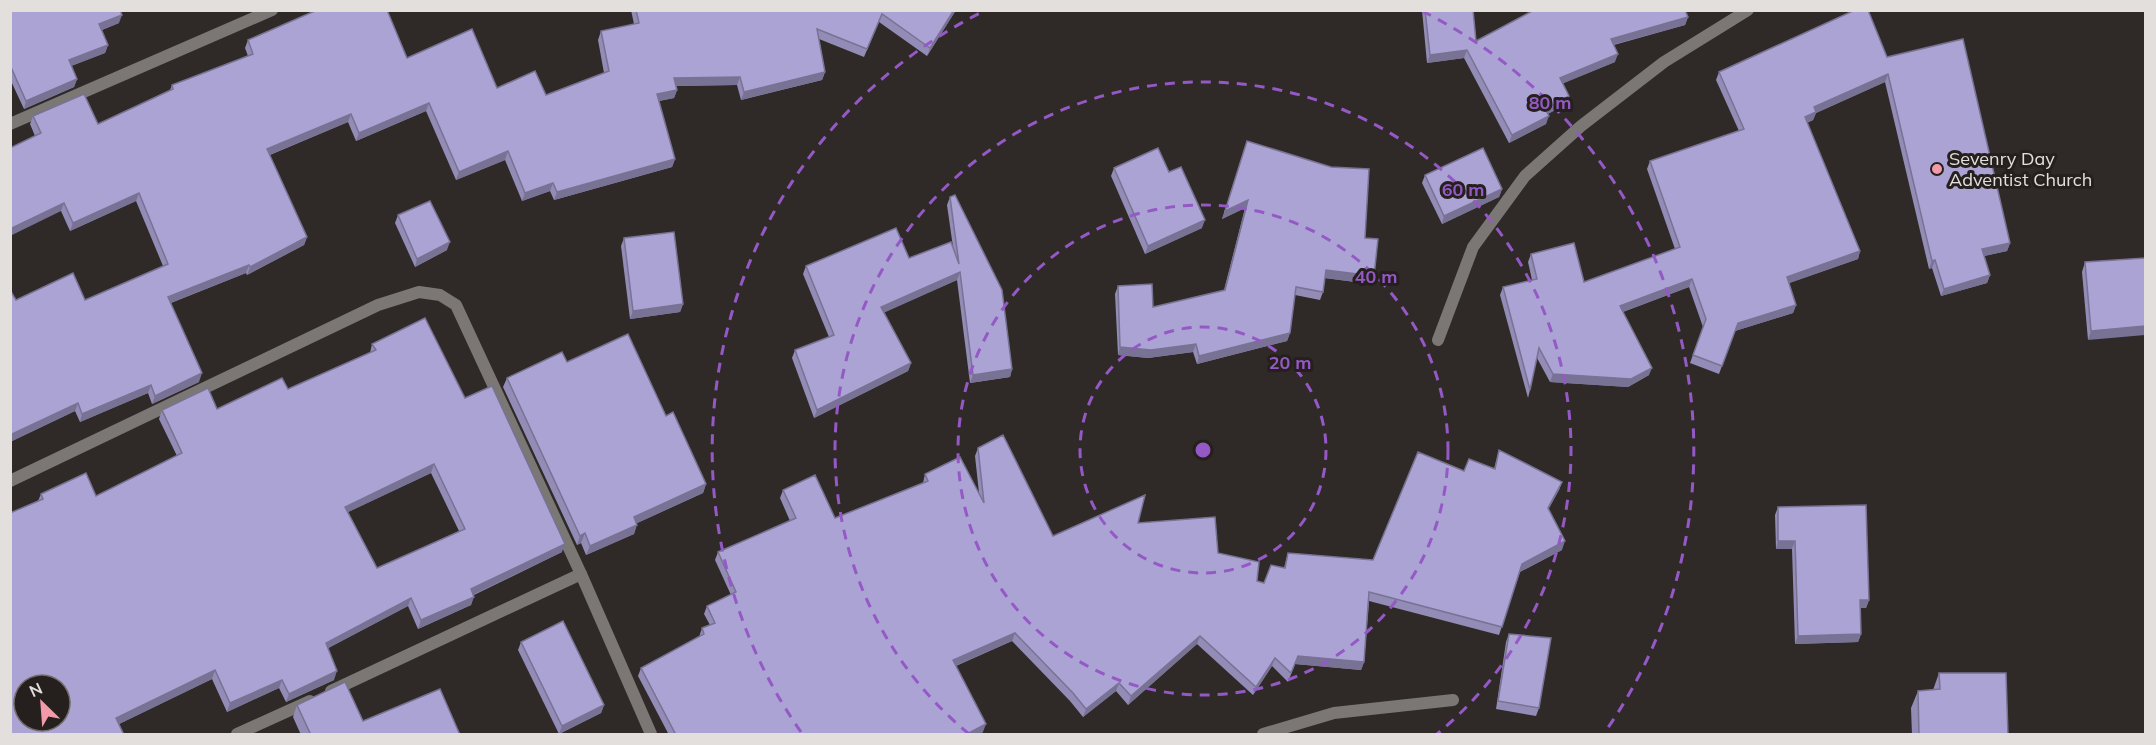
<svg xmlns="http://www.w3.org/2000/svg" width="2156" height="745" font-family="Mulish,sans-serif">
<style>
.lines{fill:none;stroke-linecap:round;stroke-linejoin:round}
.street{stroke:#7a7775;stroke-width:12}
.wall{fill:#938cb6;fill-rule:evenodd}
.shaded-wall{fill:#787294}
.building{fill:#aba3d4;stroke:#787294;stroke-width:1.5;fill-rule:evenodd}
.ring{fill:none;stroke:#9559c6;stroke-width:3;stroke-dasharray:10 8}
.poi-dot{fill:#f39aaa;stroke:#25201d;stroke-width:2}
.labels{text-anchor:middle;stroke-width:6;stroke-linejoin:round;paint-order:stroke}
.poi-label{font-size:18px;fill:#e2dfdd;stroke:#25201d;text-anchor:start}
.centre{fill:#9559c6;stroke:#25201d;stroke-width:3}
.ring-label{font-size:18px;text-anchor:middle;font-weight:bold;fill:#9559c6;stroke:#25201d;stroke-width:6;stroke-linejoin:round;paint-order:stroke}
</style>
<rect width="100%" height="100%" fill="#2f2927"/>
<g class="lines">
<g class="street">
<polyline points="10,124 272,10"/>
<polyline points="1438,340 1473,247 1525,176 1581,126 1664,62 1748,10"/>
<polyline points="10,481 378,305 419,292 440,295 456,305 581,574 651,734"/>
<polyline points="331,691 581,574"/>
<polyline points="237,734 310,701"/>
<polyline points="1263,734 1334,713 1453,700"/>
</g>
</g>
<g class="wall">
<polygon points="10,10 119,23 102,30 108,45 105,53 71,66 77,79 74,87 24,109 10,79"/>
<polygon points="631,10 956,10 927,56 879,22 864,57 819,39 825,72 822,80 741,100 737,85 676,86 677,90 674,98 659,101 675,159 672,167 554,200 550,191 522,201 505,160 456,180 426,111 356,141 348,122 270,155 307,237 304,245 247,275 246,273 171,303 199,382 152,404 148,393 80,422 75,411 10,442 10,290 16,300 85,300 163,266 136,201 70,231 61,211 35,136 30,124 33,116 98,124 170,90 172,85 248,56 245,48 248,40 407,58 497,88 546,95 604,73 598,40 601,31 634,24"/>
<polygon points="1422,10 1473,10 1476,41 1688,17 1685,25 1614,45 1615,62 1563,83 1569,96 1566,104 1548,114 1546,124 1509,143 1464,58 1427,63"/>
<polygon points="1887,57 2010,243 2007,251 1984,256 1990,275 1987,283 1941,296 1932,268 1929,269 1885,82 1816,113 1813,120 1807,123 1860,251 1858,259 1789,283 1796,305 1793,313 1735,331 1719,374 1690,363 1703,327 1689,287 1623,312 1649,375 1628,387 1550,382 1537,358 1530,390 1528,398 1500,295 1503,287 1532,280 1528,262 1531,254 1584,282 1675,249 1647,169 1650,161 1739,131 1716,80 1719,72"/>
<polygon points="1247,141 1365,238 1371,284 1325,278 1323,292 1320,300 1295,295 1290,333 1287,341 1197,364 1193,352 1148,358 1118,355 1115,294 1118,286 1153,307 1224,290 1245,208 1222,219"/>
<polygon points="1114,168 1169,172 1202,228 1145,254 1111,176"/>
<polygon points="1425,175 1502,189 1499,197 1442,224 1422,183"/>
<polygon points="950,197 1012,369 1010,377 970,383 957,280 884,312 911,363 908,371 814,418 792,358 795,350 829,337 803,274 806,266 909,258 953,247 947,205"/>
<polygon points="398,215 447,250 415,267 395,223"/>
<polygon points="624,238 683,304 680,312 630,319 621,246"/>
<polygon points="2145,258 2088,340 2082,272 2085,262"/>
<path d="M372 344 465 398 562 552 474 595 471 605 418 629 408 606 328 648 334 680 286 702 279 688 227 712 212 679 119 724 10 735 38 501 41 494 96 496 177 456 159 419 162 410 217 409 288 389 370 353ZM431 473 459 531 377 568 348 512Z"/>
<polygon points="567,362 666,416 706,484 703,493 637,523 634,534 586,555 581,543 577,545 503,387 507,378"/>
<polygon points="978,448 1053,536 1138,523 1218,553 1257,581 1264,583 1284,568 1288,553 1373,560 1464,471 1494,469 1499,450 1562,482 1559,490 1548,509 1562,550 1520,572 1499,635 1369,601 1364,662 1361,670 1295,664 1288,682 1272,666 1253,695 1197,644 1128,705 1116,691 1083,717 1070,701 1012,641 956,666 983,732 978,735 669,735 638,676 641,668 699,637 702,628 710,625 704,614 707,606 731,595 715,560 718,552 790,521 780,498 783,490 835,518 923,483 925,474 979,493 975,456"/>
<polygon points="1778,507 1869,600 1866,608 1860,608 1861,634 1858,642 1795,644 1792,549 1776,549 1775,515"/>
<polygon points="1509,634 1539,708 1536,716 1496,709 1506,642"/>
<polygon points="521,642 604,705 601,713 559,734 518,650"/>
<polygon points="1939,673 2008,735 1912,735 1911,708 1918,691 1933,690"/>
<polygon points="297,705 363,721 460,735 301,735 293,717"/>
</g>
<g class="shaded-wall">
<polygon points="954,10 956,10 927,56 930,48"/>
<polygon points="122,15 119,23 97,32 99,24"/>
<polygon points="1688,17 1685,25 1608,46 1611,39"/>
<polygon points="108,45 105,53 66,68 69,60"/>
<polygon points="1467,50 1464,58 1427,63 1430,55"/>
<polygon points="1618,54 1615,62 1557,86 1560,78"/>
<polygon points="825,72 822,80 741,100 744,92"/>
<polygon points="1888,74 1885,82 1816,113 1813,120 1802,125 1805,117 1814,107"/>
<polygon points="740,77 737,85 671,86 674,78"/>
<polygon points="77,79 74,87 24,109 26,101"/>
<polygon points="677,90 674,98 654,102 657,94"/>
<polygon points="1569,96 1566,104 1542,117 1545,109"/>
<polygon points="429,103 426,111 356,141 359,133"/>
<polygon points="351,114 348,122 264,157 267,149"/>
<polygon points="1549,116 1546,124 1509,143 1512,135"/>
<polygon points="508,151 505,160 456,180 459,172"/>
<polygon points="675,159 672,167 554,200 557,192"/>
<polygon points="553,183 550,191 522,201 525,193"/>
<polygon points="1502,189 1499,197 1442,224 1444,216"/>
<polygon points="139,193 136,201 70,231 73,223"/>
<polygon points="1248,200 1245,208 1222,219 1225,211"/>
<polygon points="64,203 61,211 10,236 10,229"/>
<polygon points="1205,220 1202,228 1145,254 1148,246"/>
<polygon points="307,237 304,245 247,275 250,267"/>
<polygon points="450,242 447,250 415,267 417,259"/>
<polygon points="2010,243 2007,251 1980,257 1982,249"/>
<polygon points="1860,251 1858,259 1784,285 1787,277"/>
<polygon points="1935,260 1932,268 1929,269 1932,261"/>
<polygon points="249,265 246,273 165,305 168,297"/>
<polygon points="1326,270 1374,276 1371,284 1324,278"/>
<polygon points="960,272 957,280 879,315 881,307"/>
<polygon points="1990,275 1987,283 1941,296 1944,289"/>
<polygon points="1692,279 1689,287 1617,314 1620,306"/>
<polygon points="683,304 680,312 630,319 633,311"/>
<polygon points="1796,305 1793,313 1735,331 1738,323"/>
<polygon points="2145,326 2145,335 2088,340 2091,331"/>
<polygon points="1290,333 1287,341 1197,364 1199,356"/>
<polygon points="1196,344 1193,352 1148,358 1118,355 1120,347"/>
<polygon points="911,363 908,371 814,418 817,410"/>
<polygon points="1652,368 1649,375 1628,387 1550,382 1553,374"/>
<polygon points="1012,369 1010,377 970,383 973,375"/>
<polygon points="202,373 199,382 152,404 155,396"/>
<polygon points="151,385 148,393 80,422 82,414"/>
<polygon points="78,403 75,411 10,442 10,435"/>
<polygon points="434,464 431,473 342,515 345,507"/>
<polygon points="1562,482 1559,490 1545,516 1548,508"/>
<polygon points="706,484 703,493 631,526 634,517"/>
<polygon points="637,525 634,534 586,555 590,546"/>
<polygon points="585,533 581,543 577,545 580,536"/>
<polygon points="1565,541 1562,550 1519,572 1522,564"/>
<polygon points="1778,541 1795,541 1792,549 1776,549"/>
<polygon points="565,544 562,552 468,597 471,589"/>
<polygon points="474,597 471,605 418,629 421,620"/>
<polygon points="411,598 408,606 323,651 326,643"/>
<polygon points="1860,600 1869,600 1866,608 1857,608"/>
<polygon points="1015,633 1012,641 950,668 953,660"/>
<polygon points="1861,634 1858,642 1795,644 1798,636"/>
<polygon points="1200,636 1197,644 1128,705 1131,696"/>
<polygon points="1298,656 1364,662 1361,670 1295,664 1288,682"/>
<polygon points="1275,658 1272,666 1253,695 1256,687"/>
<polygon points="215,670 212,679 113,727 116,718"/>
<polygon points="337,671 334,680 286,702 289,694"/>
<polygon points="282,680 279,688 227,712 230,703"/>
<polygon points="1119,683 1116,691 1083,717 1086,709"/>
<polygon points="604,705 601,713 559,734 562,726"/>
<polygon points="986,724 983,732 978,735 965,735"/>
</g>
<g class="building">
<polygon points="10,10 120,10 122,15 99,24 108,45 69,60 77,79 26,101 10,65"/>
<polygon points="317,10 387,10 407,58 472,29 497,88 535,71 546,95 609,71 601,31 639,23 636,10 954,10 930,48 882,14 867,49 817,29 825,72 744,92 740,77 674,78 677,90 657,94 675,159 557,192 553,183 525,193 508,151 459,172 429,103 359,133 351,114 267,149 307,237 250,267 249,265 168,297 202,373 155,396 151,385 82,414 78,403 10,435 10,290 16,300 73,273 85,300 168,264 139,193 73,223 64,203 10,229 10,148 41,133 33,116 84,94 98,124 173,89 172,85 253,54 248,40"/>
<polygon points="1425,10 1473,10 1476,41 1534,10 1685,10 1688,17 1611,39 1618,54 1560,78 1569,96 1545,109 1549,116 1512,135 1467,50 1430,55"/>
<polygon points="1855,10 1868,10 1887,57 1963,39 2010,243 1982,249 1990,275 1944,289 1935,260 1932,261 1888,74 1814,107 1816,112 1805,117 1860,251 1787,277 1796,305 1738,323 1722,366 1693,355 1706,319 1692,279 1620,306 1652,368 1631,379 1553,374 1539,348 1530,390 1503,287 1537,279 1531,254 1574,243 1584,282 1680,247 1650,161 1744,129 1719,72"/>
<polygon points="1247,141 1331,167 1369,169 1365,238 1378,239 1374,276 1326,270 1323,292 1296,287 1290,333 1199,356 1196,344 1151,350 1120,347 1118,286 1152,284 1153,307 1225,290 1248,200 1225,211"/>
<polygon points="1158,148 1169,172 1181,167 1205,220 1148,246 1114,168"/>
<polygon points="1483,148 1502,189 1444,216 1425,175"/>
<polygon points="955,195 1002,290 1012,369 973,375 960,272 881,307 911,363 817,410 795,350 834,335 806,266 896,228 909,258 951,242 959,264 950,197"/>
<polygon points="430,201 450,242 417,259 398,215"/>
<polygon points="674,232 683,304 633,311 624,238"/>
<polygon points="2145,258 2145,326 2091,331 2085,262"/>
<path d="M425 318 465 398 492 386 565 544 471 589 474 597 421 620 411 598 326 643 337 671 289 694 282 680 230 703 215 670 116 718 124 735H10V513L43 499 41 494 86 473 96 496 182 453 162 410 208 388 217 409 282 378 288 389 376 350 372 344ZM434 464 465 529 377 568 345 507ZM24 685H60V721H24Z"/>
<polygon points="628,334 666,416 673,412 706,484 634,517 637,525 590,546 585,533 580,536 507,378 562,352 567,362"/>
<polygon points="1003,435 1053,536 1145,495 1138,523 1215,517 1218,553 1259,562 1257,581 1264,583 1271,565 1285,568 1288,553 1373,560 1418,452 1464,471 1469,459 1495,469 1499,450 1562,482 1548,508 1565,541 1522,564 1502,627 1369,592 1364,662 1298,656 1291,673 1275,658 1256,687 1200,636 1131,696 1119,683 1086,709 1073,693 1015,633 953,660 986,724 965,735 676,735 641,668 704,634 702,628 715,623 707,606 736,592 718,552 796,518 783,490 815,475 835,518 928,481 925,474 960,457 984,503 978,448"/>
<polygon points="1866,505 1869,600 1860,600 1861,634 1798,636 1795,541 1778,541 1778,507"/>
<polygon points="563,621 604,705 562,726 521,642"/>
<polygon points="1509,634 1551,638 1539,708 1498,701"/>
<polygon points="1939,673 2006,673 2008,735 1919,735 1918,691 1940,689"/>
<polygon points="345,682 363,721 440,689 460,735 307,735 310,733 297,705"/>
</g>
<g class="ring">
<circle cx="1203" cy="450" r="123"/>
<circle cx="1203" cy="450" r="245"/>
<path d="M969 734A368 368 0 1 1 1437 734"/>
<path d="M801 732A491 491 0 0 1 984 11M1422 11A491 491 0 0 1 1605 732"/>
</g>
<circle class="poi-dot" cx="1937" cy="169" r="6"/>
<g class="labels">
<g class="poi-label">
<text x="1949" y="165">Sevenry Day<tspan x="1949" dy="21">Adventist Church</tspan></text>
</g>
</g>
<circle cx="1203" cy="450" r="9" class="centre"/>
<g class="ring-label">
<text x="1550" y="109">80 m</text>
<text x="1463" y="196">60 m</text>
<text x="1376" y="283">40 m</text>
<text x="1290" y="369">20 m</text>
</g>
<rect width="2156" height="745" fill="none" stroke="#e2dfdd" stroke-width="24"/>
<g transform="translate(42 703) rotate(335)"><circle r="28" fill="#25201d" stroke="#716c6a" stroke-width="1.5"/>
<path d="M0-4.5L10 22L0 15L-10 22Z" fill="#f39aaa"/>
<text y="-9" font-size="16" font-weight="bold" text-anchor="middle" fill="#e2dfdd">N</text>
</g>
</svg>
